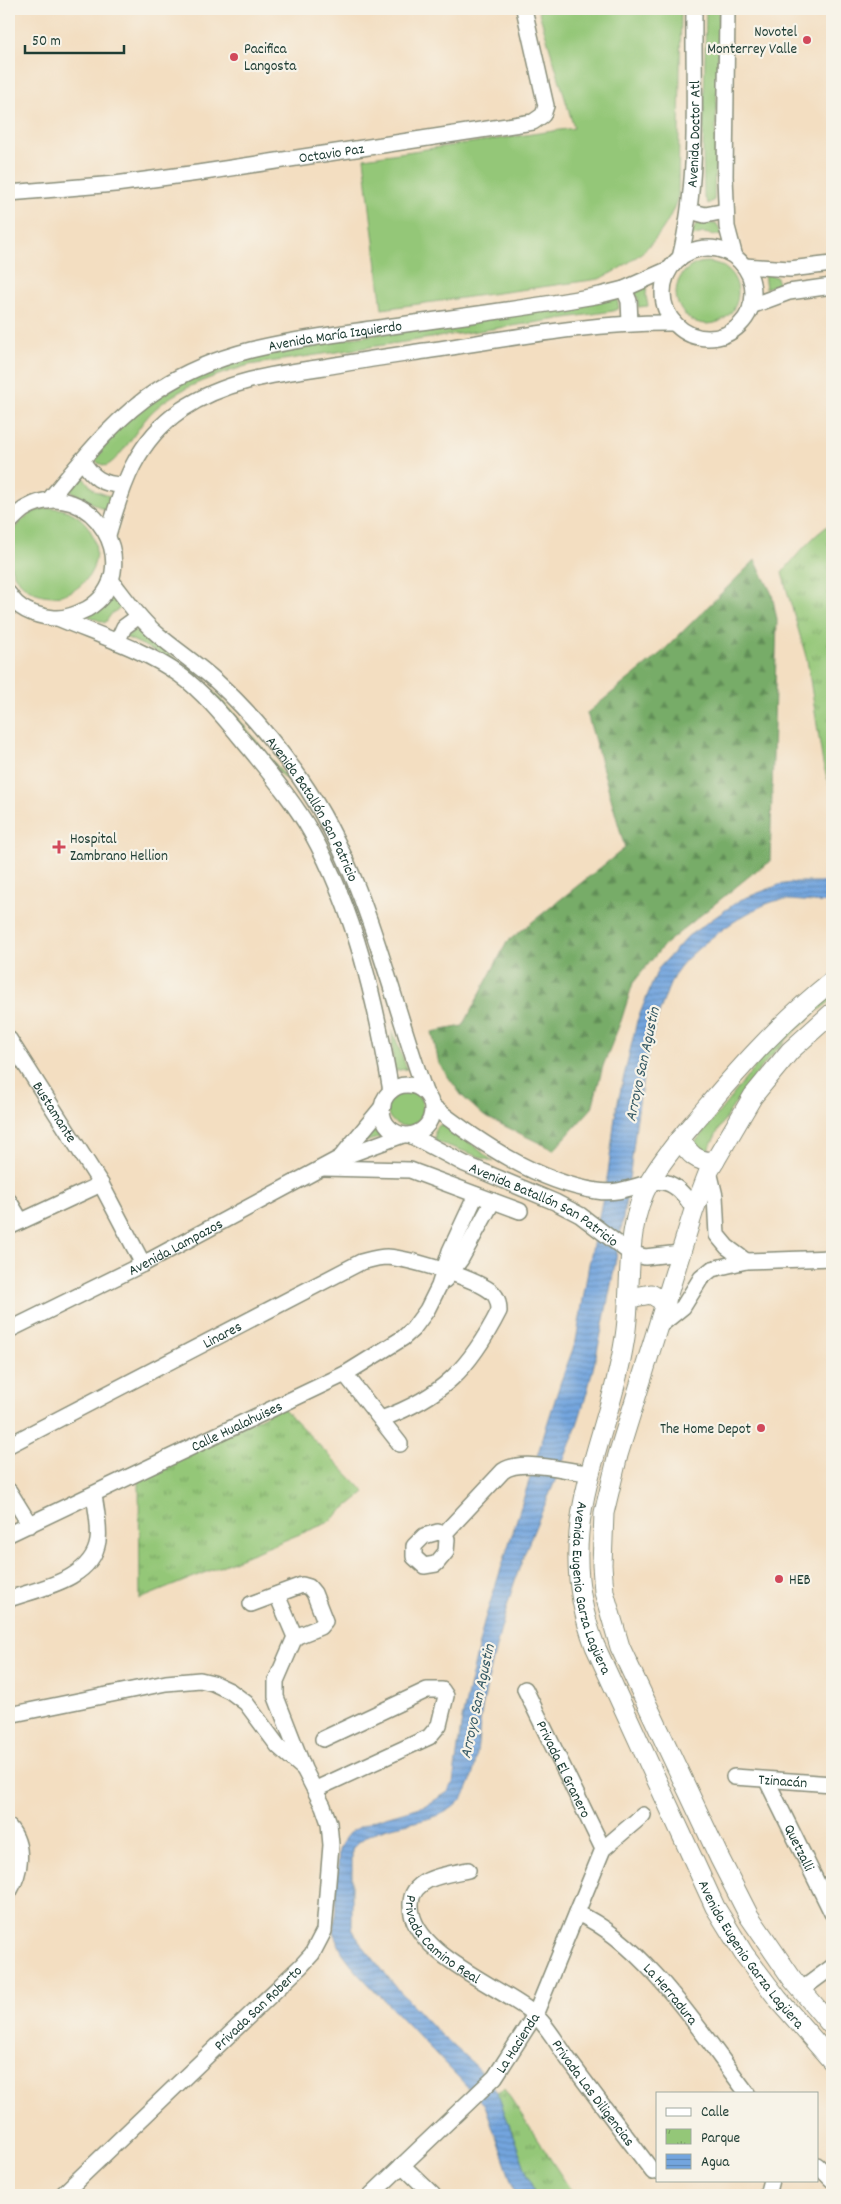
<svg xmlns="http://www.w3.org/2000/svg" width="841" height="2204" font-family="Dekko,sans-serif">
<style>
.grass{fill:#94c778;stroke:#5a8256}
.forest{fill:url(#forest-firs);stroke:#4b744e}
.park{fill:url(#park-tufts);stroke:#5a8256}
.water{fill:url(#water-rules);stroke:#497189}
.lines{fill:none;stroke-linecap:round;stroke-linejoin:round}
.minor-casing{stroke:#898e7a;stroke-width:18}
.major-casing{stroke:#898e7a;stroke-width:21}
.minor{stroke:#fff;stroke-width:15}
.major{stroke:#fff;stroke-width:19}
.poi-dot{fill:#d1495b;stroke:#f7f3e8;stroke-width:2}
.labels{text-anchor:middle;stroke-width:4.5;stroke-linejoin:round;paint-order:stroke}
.poi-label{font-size:15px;fill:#1f3d34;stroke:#f7f3e8;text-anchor:start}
.street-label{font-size:15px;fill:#1f3d34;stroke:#f7f3e8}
.water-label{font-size:16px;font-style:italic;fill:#385c67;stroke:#f7f3e8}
</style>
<defs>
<pattern id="forest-firs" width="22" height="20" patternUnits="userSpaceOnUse" patternTransform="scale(1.25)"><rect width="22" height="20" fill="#77ac68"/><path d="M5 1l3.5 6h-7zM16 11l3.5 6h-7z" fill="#618d56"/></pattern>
<pattern id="park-tufts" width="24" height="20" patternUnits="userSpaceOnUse" patternTransform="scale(1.25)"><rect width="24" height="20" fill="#94c778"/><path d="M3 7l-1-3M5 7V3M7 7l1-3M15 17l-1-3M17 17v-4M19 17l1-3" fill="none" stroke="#78a363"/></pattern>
<pattern id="water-rules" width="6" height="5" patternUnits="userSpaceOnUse" patternTransform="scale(1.25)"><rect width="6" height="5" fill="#73a5de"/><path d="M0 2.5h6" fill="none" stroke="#5e88b5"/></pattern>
</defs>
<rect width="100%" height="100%" fill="#f7f3e8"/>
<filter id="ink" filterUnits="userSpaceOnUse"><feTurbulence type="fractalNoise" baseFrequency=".02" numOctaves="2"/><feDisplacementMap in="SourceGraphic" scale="10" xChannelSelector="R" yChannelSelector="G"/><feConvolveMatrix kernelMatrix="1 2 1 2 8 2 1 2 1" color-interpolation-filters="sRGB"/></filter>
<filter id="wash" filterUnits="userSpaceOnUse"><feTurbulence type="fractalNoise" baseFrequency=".0096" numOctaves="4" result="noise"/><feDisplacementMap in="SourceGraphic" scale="20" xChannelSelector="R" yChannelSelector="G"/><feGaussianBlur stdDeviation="1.12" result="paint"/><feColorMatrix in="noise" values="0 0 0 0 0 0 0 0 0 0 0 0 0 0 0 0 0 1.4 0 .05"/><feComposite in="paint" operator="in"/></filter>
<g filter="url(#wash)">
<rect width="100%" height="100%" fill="#f3dec1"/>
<g class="grass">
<path d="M538 9H681L678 196C665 238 638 261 599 279L382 309 364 158 574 128Z"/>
<polygon points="706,9 719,9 714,200 708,204 704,196 703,152"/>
<polygon points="697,223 717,224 723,236 703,233 689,237"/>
<circle cx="707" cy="293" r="31"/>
<polygon points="764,274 777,277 778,284 766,288"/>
<polygon points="647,282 646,296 648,306 638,307 638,298 633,290"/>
<path d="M617 299 619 308 613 311 249 365C215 376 176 387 150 414 136 429 122 458 106 466L98 463 93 458 116 425 196 373 270 350Z"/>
<polygon points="81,475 95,491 112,497 108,512 69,490"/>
<circle cx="52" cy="552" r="44"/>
<polygon points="113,591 122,607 112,613 105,623 88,616"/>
<path d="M135 630 196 673 237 717 289 781C278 776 254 740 244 729 207 686 177 659 125 637Z"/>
<path d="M832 991V1000C779 1039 735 1095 706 1154L693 1145 778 1038Z"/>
<polygon points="392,1029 407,1069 393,1071"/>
<circle cx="405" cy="1108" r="18"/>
<polygon points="374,1120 378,1129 385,1136 351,1146"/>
<polygon points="447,1124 494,1162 435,1141 435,1129 440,1125"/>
</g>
<polygon class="forest" points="755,560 772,594 777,620 770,862 753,873 664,945 633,983 621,1021 603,1066 592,1108 554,1150 484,1116 462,1096 439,1064 432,1032 463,1026 507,942 625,848 587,713 661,653"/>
<g class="park">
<path d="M832 523V794L823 764 807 660 782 573C797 555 812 536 832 523Z"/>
<polygon points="282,1407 365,1492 327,1523 140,1599 139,1478"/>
<polygon points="504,2088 574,2195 535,2195 497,2092"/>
</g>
<path class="water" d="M796 882H832V902C815 904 797 899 780 900 753 904 696 946 679 968 671 979 667 992 662 1005 643 1057 638 1110 631 1165 626 1203 619 1242 612 1280 601 1334 591 1388 572 1439 552 1492 526 1542 510 1596 500 1632 490 1668 483 1704 477 1732 480 1763 467 1790 446 1834 380 1813 352 1849V1928L359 1941 396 1987 436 2030 477 2067 497 2092 535 2195H516L485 2105 357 1972 342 1952 334 1934 339 1850 345 1838 351 1831 375 1820 427 1805 448 1792 453 1783 462 1719 484 1622 561 1381 576 1341 589 1264 608 1173 616 1110 637 1021 658 969 688 936 740 900 779 885Z"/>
</g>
<g filter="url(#ink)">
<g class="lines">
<defs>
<g id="minor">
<polyline points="727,9 725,176 727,227 735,257"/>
<path id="s1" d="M9 193 115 184 198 173 533 122 543 115 546 106 524 9"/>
<polyline points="690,211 705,215 726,211"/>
<circle cx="708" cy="293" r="45"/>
<path id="s2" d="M680 258C700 177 693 91 694 9"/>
<polyline points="744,266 790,269 832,264"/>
<polyline points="624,289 629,301 630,322"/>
<polyline points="751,306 789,292 832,286"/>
<path d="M82 460C92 477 102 485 123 485"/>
<path id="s3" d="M48 501C82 460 114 418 159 389 223 347 298 340 372 329 448 318 524 309 600 295L624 289 669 269"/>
<path d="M9 523C14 518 20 511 26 508 92 471 149 572 87 609 77 614 65 619 54 618 36 616 18 610 9 594"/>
<path d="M108 535C122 486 136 441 181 410 224 381 274 374 324 367 358 361 392 356 425 351 507 339 591 322 674 323"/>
<path id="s4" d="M111 580C125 598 139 619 157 634 176 650 197 664 216 681 247 709 276 744 300 778 366 873 387 985 425 1092"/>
<path d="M60 619C98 635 146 650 180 675 206 694 229 724 250 749 271 775 294 802 311 832 355 911 376 1002 391 1091"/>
<polyline points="117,642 124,627 139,616"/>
<path id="s5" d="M9 1039 101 1184 143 1264"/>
<circle cx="407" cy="1110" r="25"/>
<path d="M432 1106C479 1142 537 1182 597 1191 640 1198 663 1155 694 1210"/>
<path id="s6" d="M410 1135 465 1164 555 1202 580 1215 630 1253 645 1257 680 1253"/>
<polyline points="341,1157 383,1106"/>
<polyline points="323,1168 410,1170 520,1211"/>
<polyline points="709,1171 715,1196 717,1235 727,1247 746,1261"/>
<polyline points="9,1201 21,1221"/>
<polyline points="9,1227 101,1184"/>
<polyline points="445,1280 461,1259 493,1201"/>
<polyline points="657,1328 683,1307 701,1278 712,1269 746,1261 832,1258"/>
<path id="s7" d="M9 1330 143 1264 340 1158 403 1135"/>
<polyline points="345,1374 400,1444"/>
<path id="s8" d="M9 1445 361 1262C369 1260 378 1257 387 1257 411 1259 476 1278 493 1293 498 1298 499 1304 499 1311 470 1368 442 1397 381 1419"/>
<polyline points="9,1491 30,1525"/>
<polygon points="438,1532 444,1534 447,1539 446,1552 436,1564 424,1566 414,1557 414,1546 424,1536"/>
<path id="s9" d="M9 1534 345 1374 403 1338 413 1329 427 1310 439 1286 450 1251 476 1195"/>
<path d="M444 1534 503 1471C522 1458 565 1471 589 1473"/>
<polyline points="277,1595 295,1637"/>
<path d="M9 1599C40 1588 92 1580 98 1541 100 1527 96 1509 94 1495"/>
<polyline points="251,1604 302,1585 309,1587 314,1593 325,1621 320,1627 295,1637"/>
<path id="s10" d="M525 1689 603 1849"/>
<polyline points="9,1715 166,1683 200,1680 213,1683 230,1691 246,1703 278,1746 303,1768"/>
<path id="s11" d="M734 1777 832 1784"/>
<path id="s12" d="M767 1781 832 1913"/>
<polyline points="316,1789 429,1737 439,1725 446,1696 442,1690 427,1690 323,1739"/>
<path d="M9 1827C25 1846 21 1872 9 1892"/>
<path id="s13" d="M468 1870C449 1874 411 1877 411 1904 409 1953 502 1987 534 2014 547 2025 558 2045 568 2059 596 2097 625 2135 653 2172"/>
<path id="s14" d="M577 1913C646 1944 702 2034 747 2093"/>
<polyline points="801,1990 832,1967"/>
<polyline points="402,2165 433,2195"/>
<polyline points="817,2165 832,2180"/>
<path id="s15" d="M62 2195 301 1966 312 1954 324 1931 331 1845 329 1823 323 1806 304 1769 276 1697V1681L295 1637"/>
<path id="s16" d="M371 2195 495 2077 535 2015 603 1849 643 1815"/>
<polyline points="767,2195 771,2180"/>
</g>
<g id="major">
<path id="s17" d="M832 981C784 1019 744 1063 705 1109 686 1132 665 1155 650 1181 623 1228 633 1286 625 1337 608 1448 549 1527 595 1646L715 1907 744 1954 778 1999 832 2061"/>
<polyline points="832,1013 790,1051 753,1096 709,1171 694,1210 618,1455 604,1513 602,1565 604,1592 620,1647 720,1859 749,1916 793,1980 832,2026"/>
<path d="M680 1139C689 1154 697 1163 715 1161"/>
<polyline points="630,1298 651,1294 666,1303"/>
</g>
</defs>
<use href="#minor" class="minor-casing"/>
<use href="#major" class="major-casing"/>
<use href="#minor" class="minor"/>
<use href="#major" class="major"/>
</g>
</g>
<g class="poi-dot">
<circle cx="807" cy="40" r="5"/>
<circle cx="234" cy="57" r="5"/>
<path d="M56.5 839.5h5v5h5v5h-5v5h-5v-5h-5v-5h5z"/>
<circle cx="761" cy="1428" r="5"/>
<circle cx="779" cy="1579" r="5"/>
</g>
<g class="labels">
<g class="poi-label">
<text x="797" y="36" text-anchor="end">Novotel<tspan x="797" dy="17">Monterrey Valle</tspan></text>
<text x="244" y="53">Pacifica<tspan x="244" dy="17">Langosta</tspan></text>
<text x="70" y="843">Hospital<tspan x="70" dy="17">Zambrano Hellion</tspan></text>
<text x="751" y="1433" text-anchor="end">The Home Depot</text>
<text x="789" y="1584">HEB</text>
</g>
<g class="street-label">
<text dy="5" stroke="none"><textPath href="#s2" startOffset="125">Avenida Doctor Atl</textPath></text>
<text dy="5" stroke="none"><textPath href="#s1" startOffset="325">Octavio Paz</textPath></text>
<text dy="5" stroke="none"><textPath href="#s3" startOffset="344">Avenida María Izquierdo</textPath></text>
<text dy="5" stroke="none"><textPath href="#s4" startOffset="308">Avenida Batallón San Patricio</textPath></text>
<text dy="5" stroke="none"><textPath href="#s5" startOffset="86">Bustamante</textPath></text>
<text dy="5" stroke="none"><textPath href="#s6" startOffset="151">Avenida Batallón San Patricio</textPath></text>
<text dy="5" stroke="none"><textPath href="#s7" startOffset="186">Avenida Lampazos</textPath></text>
<text dy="5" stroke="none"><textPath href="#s8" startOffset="240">Linares</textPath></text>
<text dy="5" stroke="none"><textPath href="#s9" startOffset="252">Calle Hualahuises</textPath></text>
<text dy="5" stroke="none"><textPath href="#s17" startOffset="689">Avenida Eugenio Garza Lagüera</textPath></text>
<text dy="5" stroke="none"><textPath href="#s10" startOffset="89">Privada El Granero</textPath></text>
<text dy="5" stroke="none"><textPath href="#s11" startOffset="49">Tzinacán</textPath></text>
<text dy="5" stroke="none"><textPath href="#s12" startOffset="74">Quetzalli</textPath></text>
<text dy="5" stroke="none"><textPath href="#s13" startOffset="121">Privada Camino Real</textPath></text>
<text dy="5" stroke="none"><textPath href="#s17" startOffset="1094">Avenida Eugenio Garza Lagüera</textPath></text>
<text dy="5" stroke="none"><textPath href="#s14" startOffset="125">La Herradura</textPath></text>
<text dy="5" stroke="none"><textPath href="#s15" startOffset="271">Privada San Roberto</textPath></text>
<text dy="5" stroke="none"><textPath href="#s16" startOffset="212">La Hacienda</textPath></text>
<text dy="5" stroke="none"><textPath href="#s13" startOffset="342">Privada Las Diligencias</textPath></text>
</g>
<g class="water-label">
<text transform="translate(641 1064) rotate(-78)" y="6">Arroyo San Agustin</text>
<text transform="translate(476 1701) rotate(-78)" y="6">Arroyo San Agustin</text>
</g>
</g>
<rect width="841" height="2204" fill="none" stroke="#f7f3e8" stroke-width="30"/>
<rect x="656" y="2092" width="162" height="90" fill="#f7f3e8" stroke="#a1aaa0"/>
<rect x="666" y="2108" width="25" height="8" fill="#ffffff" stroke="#a1aaa0"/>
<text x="701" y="2116" font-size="15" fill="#1f3d34">Calle</text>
<rect x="666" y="2129" width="25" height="15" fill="url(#park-tufts)" stroke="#a1aaa0"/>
<text x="701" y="2142" font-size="15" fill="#1f3d34">Parque</text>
<rect x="666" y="2154" width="25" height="15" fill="url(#water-rules)" stroke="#a1aaa0"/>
<text x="701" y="2166" font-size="15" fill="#1f3d34">Agua</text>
<path d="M25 45v8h99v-8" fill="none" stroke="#1f3d34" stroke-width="2.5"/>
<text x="32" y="45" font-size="15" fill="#1f3d34" stroke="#f7f3e8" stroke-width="4" paint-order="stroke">50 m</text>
</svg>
